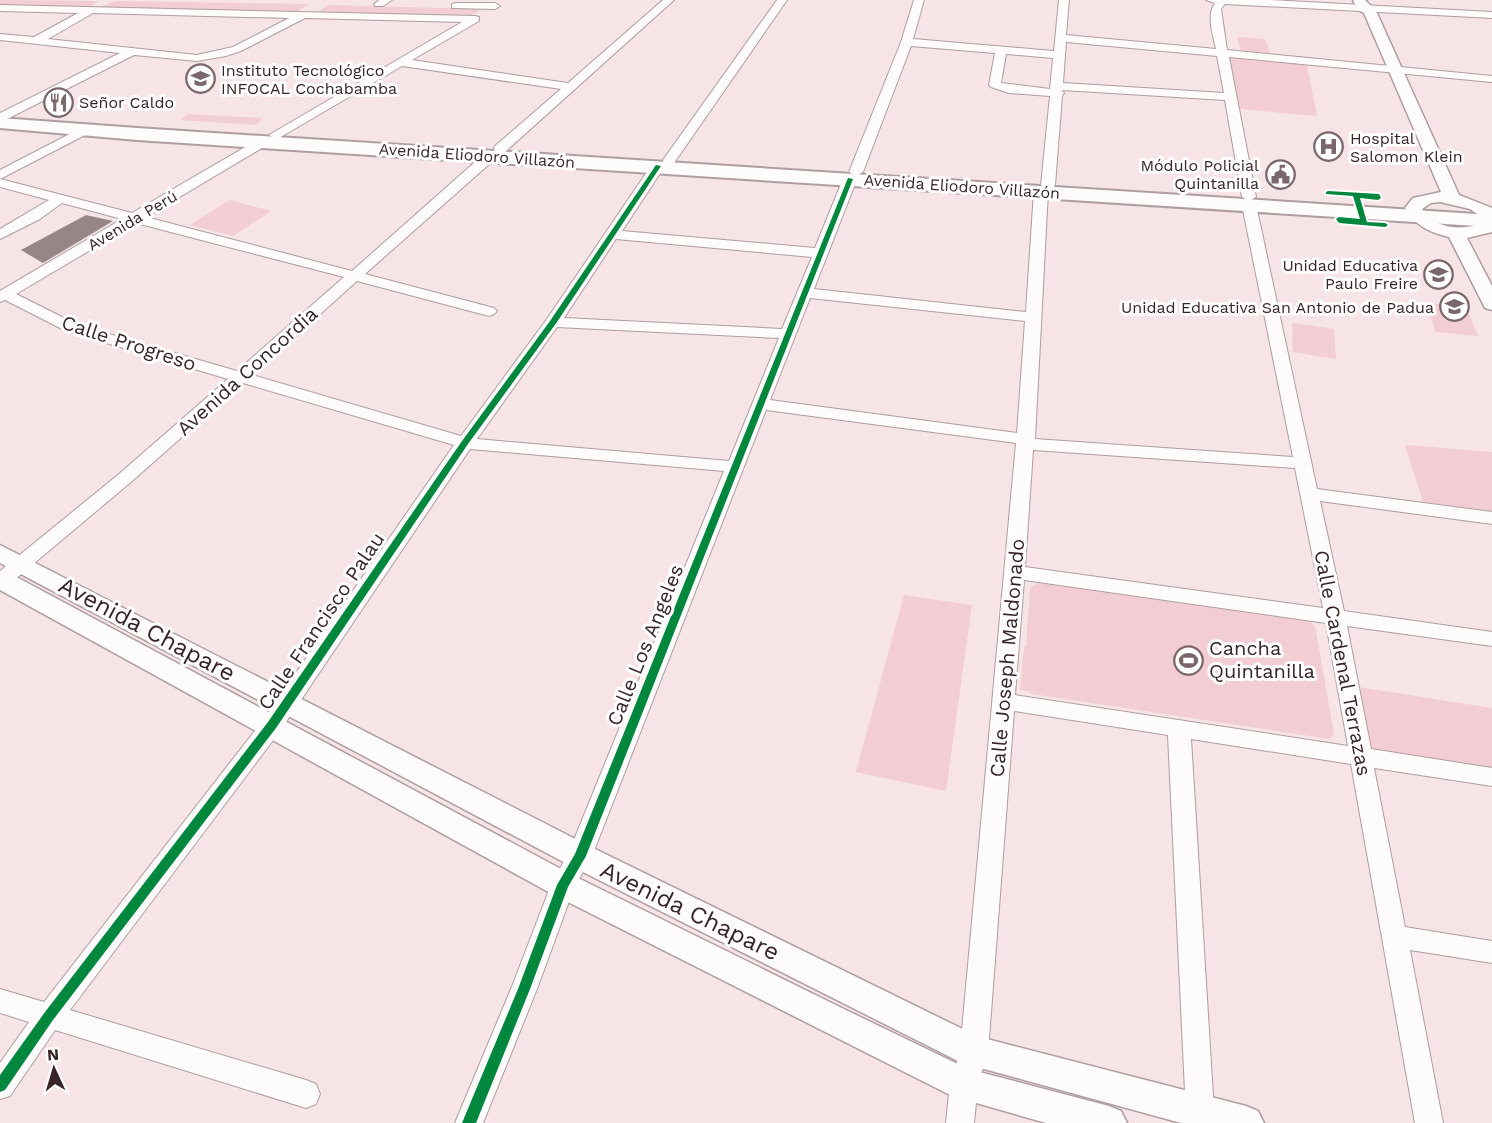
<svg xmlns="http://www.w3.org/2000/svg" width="1492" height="1123" font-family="'Work Sans',sans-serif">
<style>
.green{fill:#f2cdd3}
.building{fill:#968687}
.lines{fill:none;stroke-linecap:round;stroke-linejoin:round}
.minor-casing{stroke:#ae9ea0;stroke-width:2}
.major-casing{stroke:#ae9ea0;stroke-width:3}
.highway-casing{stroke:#ae9ea0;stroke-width:4}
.minor{fill:#fefbfb;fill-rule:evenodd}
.major{fill:#fefbfb;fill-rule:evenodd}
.highway{fill:#fefbfb;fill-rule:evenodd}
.cycleway-casing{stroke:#fff;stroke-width:4}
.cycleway{fill:#00873e;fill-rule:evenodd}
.labels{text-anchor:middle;stroke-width:6;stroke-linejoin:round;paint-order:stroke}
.far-poi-label{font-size:16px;fill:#372426;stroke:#fff;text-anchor:start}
.far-street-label{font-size:16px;fill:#372426;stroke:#fff}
.street-label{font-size:20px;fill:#372426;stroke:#fff}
.poi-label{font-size:20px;fill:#372426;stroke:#fff;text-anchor:start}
.near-street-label{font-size:24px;fill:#372426;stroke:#fff}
</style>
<rect width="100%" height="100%" fill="#f6e4e7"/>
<g class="green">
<polygon points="0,0 98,1 89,8 0,6"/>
<polygon points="115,1 309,4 296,12 98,8"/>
<polygon points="328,5 482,9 468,17 317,13"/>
<polygon points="1237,37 1265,39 1270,53 1241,51"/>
<polygon points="1229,56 1307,65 1317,116 1240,109"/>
<polygon points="187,114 263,118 256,125 180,120"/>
<polygon points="230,200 271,211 233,236 190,225"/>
<polygon points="1425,303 1466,306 1478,336 1436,332"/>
<polygon points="1292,323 1334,329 1336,359 1293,352"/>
<polygon points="1405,445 1492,452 1492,511 1423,502"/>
<polygon points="1038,583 1308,621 1315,626 1334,734 1329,739 1032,694 1029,691 1020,690 1024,647 1026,646 1030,588"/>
<polygon points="904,595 972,605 946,791 856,772"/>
<polygon points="1358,687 1492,708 1492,768 1366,747"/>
</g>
<polygon class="building" points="86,215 113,221 43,263 21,250"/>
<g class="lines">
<defs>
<g id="minor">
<polygon points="379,0 392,0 383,6 375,6 374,4"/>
<path d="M663 0H674L505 152H495L494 149 495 146 561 89 402 66 279 138 275 139 269 135 462 22 305 18 241 51 226 56 197 61 134 55 7 119H0V113L120 53 0 40V34L34 37 78 13 0 11V5L475 16 479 17V21L412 60 568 83ZM93 13 289 18 233 47 197 55 48 39Z"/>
<polygon points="777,0 787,0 674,163 664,163 663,160"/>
<path d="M914 0H924L913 39 1054 51 1059 0H1069L1066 35 1216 49C1213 35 1206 15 1215 3L1206 0H1270L1492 12V18L1225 4 1221 9 1227 50 1492 76V82L1229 57 1256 197 1249 201 1256 205 1317 489 1492 512V524L1320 501 1344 611 1492 632V646L1347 626 1371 749 1492 768V786L1374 768 1405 927 1492 941V963L1410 950 1443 1123H1415L1351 764 1191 739 1214 1112 1210 1122H1190L1186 1112 1168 735 1014 711 988 1052 978 1084 974 1123H946L950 1084 960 1052 1016 443 766 410 592 856 574 888 537 989 483 1123H455L511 989 551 885 569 852 724 471 470 449 280 731 70 1010 306 1080 316 1084 320 1094 316 1104 306 1108 55 1030 10 1096 0 1099V1063L29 1022 0 1013V989L44 1002 264 719 454 445 243 383 131 482 7 586 0 588V571L119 474 228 379 66 331 5 300 0 302V291L122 219 62 203 40 219 0 239V229L49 200 0 187V179L132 213 259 139H267L269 142 267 145 146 217 352 271 485 153H495L496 156 495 159 365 274 494 308 497 311 494 314 489 316 357 281 252 375 461 436 547 319 653 163 658 162 665 166 622 231 815 248 843 179 850 175 857 179 814 289 1026 312 1034 191 1036 188 1043 187 1041 185 1050 96 1009 93 991 87 989 85 995 53 911 46 863 172 856 176 849 172 901 42ZM1066 42 1217 56 1224 93 1063 83ZM1006 54 1053 58 1050 89 1001 83ZM1062 90 1225 100 1242 197 1249 201 1242 205 1293 457 1035 439 1048 191 1046 189 1053 188 1055 185 1062 96 1064 93ZM136 223 344 277 237 371 78 325 16 294ZM616 239 812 257 782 329 564 318ZM810 298 1025 321 1017 433 770 400ZM557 327 779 338 729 461 477 439ZM1033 450 1295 468 1323 608 1025 567ZM1024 580 1326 623 1348 746 1015 695Z"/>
<polygon points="456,3 495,3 500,6 495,9 452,8 452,4"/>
<polygon points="85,126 91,130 89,133 0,179 0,170"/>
</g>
<g id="major">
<path d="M1353 0H1365L1376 11 1459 195 1492 208V232L1467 238 1492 286V310L1485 308 1483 304 1449 237C1429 232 1416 226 1405 208L1413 198 1441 192 1364 13 1358 10ZM1440 202 1470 209 1487 221C1467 231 1436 231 1422 209L1431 203Z"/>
<polygon points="0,545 591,847 979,1037 1246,1106 1258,1111 1264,1123 1181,1123 962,1063 569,865 0,563"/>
<polygon points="0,571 9,573 574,876 848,1011 968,1069 1109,1106 1121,1111 1127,1123 1046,1123 952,1096 552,894 0,590"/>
</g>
<polygon id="highway" points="0,118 137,128 1492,215 1492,227 137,140 0,128"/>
</defs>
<use href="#minor" class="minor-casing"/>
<use href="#major" class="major-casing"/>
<use href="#highway" class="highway-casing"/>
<use href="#minor" class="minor"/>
<use href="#major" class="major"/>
<use href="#highway" class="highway"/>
<defs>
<g id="cycleway">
<polygon points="656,165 661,166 557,322 468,444 276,728 53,1020 5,1090 0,1092 0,1075 45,1012 268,722 462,441 550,321"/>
<polygon points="848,178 853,179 586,856 568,887 530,989 476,1123 462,1123 518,989 557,885 575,854"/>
<polygon points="1328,191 1379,194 1381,198 1378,200 1360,198 1367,222 1385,223 1388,225 1385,227 1339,223 1336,219 1339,217 1360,219 1353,196 1326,194 1326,192"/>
</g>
</defs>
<use href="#cycleway" class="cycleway-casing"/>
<use href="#cycleway" class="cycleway"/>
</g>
<defs>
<symbol id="university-ring" viewBox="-11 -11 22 22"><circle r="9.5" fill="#fff" stroke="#7a676a" stroke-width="1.5"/><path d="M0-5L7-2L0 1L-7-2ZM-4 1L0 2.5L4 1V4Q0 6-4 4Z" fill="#7a676a"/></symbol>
<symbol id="restaurant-ring" viewBox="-11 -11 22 22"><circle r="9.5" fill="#fff" stroke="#7a676a" stroke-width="1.5"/><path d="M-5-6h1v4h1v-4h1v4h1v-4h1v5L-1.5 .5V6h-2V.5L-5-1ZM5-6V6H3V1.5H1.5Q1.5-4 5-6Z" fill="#7a676a"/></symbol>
<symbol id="hospital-ring" viewBox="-11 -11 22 22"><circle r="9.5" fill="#fff" stroke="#7a676a" stroke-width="1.5"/><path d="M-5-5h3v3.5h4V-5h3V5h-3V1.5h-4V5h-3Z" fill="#7a676a"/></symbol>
<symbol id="civic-ring" viewBox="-11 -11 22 22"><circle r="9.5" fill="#fff" stroke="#7a676a" stroke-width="1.5"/><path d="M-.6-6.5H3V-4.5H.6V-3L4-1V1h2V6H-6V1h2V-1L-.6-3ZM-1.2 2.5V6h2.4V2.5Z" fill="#7a676a"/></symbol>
<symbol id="school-ring" viewBox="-11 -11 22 22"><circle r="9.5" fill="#fff" stroke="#7a676a" stroke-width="1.5"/><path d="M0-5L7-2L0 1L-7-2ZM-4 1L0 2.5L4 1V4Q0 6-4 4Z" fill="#7a676a"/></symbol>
<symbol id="stadium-ring" viewBox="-11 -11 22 22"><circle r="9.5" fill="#fff" stroke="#7a676a" stroke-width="1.5"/><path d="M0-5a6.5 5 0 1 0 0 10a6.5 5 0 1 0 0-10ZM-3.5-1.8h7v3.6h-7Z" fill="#7a676a"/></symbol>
</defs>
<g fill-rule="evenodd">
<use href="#university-ring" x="184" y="62" width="33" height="33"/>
<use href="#restaurant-ring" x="42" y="86" width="33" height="33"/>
<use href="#hospital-ring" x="1312" y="130" width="33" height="33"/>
<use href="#civic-ring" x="1264" y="158" width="33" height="33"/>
<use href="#school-ring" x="1422" y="258" width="33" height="33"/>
<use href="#school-ring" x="1438" y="290" width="33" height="33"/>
<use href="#stadium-ring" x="1172" y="644" width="33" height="33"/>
</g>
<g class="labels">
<g class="far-poi-label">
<text x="221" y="76">Instituto Tecnológico<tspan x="221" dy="18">INFOCAL Cochabamba</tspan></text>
<text x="79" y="108">Señor Caldo</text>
<text x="1350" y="144">Hospital<tspan x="1350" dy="18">Salomon Klein</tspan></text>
<text x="1259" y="171" text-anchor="end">Módulo Policial<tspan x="1259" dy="18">Quintanilla</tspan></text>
<text x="1418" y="271" text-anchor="end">Unidad Educativa<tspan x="1418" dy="18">Paulo Freire</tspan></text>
<text x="1434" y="313" text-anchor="end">Unidad Educativa San Antonio de Padua</text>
</g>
<g class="far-street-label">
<text transform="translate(477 155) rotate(4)" y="6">Avenida Eliodoro Villazón</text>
<text transform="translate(962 186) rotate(4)" y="6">Avenida Eliodoro Villazón</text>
<text transform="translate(132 220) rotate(-31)" y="6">Avenida Perú</text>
</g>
<g class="street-label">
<text transform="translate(129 343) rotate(18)" y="7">Calle Progreso</text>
<text transform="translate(247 371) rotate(-42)" y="7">Avenida Concordia</text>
<text transform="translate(321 621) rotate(-56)" y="7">Calle Francisco Palau</text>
<text transform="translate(645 645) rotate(-68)" y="7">Calle Los Angeles</text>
<text transform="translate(1007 658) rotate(-85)" y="7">Calle Joseph Maldonado</text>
<text transform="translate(1343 663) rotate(79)" y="7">Calle Cardenal Terrazas</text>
</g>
<g class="poi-label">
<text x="1209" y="655">Cancha<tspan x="1209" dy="23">Quintanilla</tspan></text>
</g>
<g class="near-street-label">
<text transform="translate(147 629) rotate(28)" y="8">Avenida Chapare</text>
<text transform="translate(690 911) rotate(26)" y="8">Avenida Chapare</text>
</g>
</g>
<g transform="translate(54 1069) rotate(356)" stroke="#ffffff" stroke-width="4.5" paint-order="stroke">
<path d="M0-4.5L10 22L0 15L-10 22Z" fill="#372426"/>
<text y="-9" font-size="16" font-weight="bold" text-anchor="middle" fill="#372426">N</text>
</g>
</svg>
